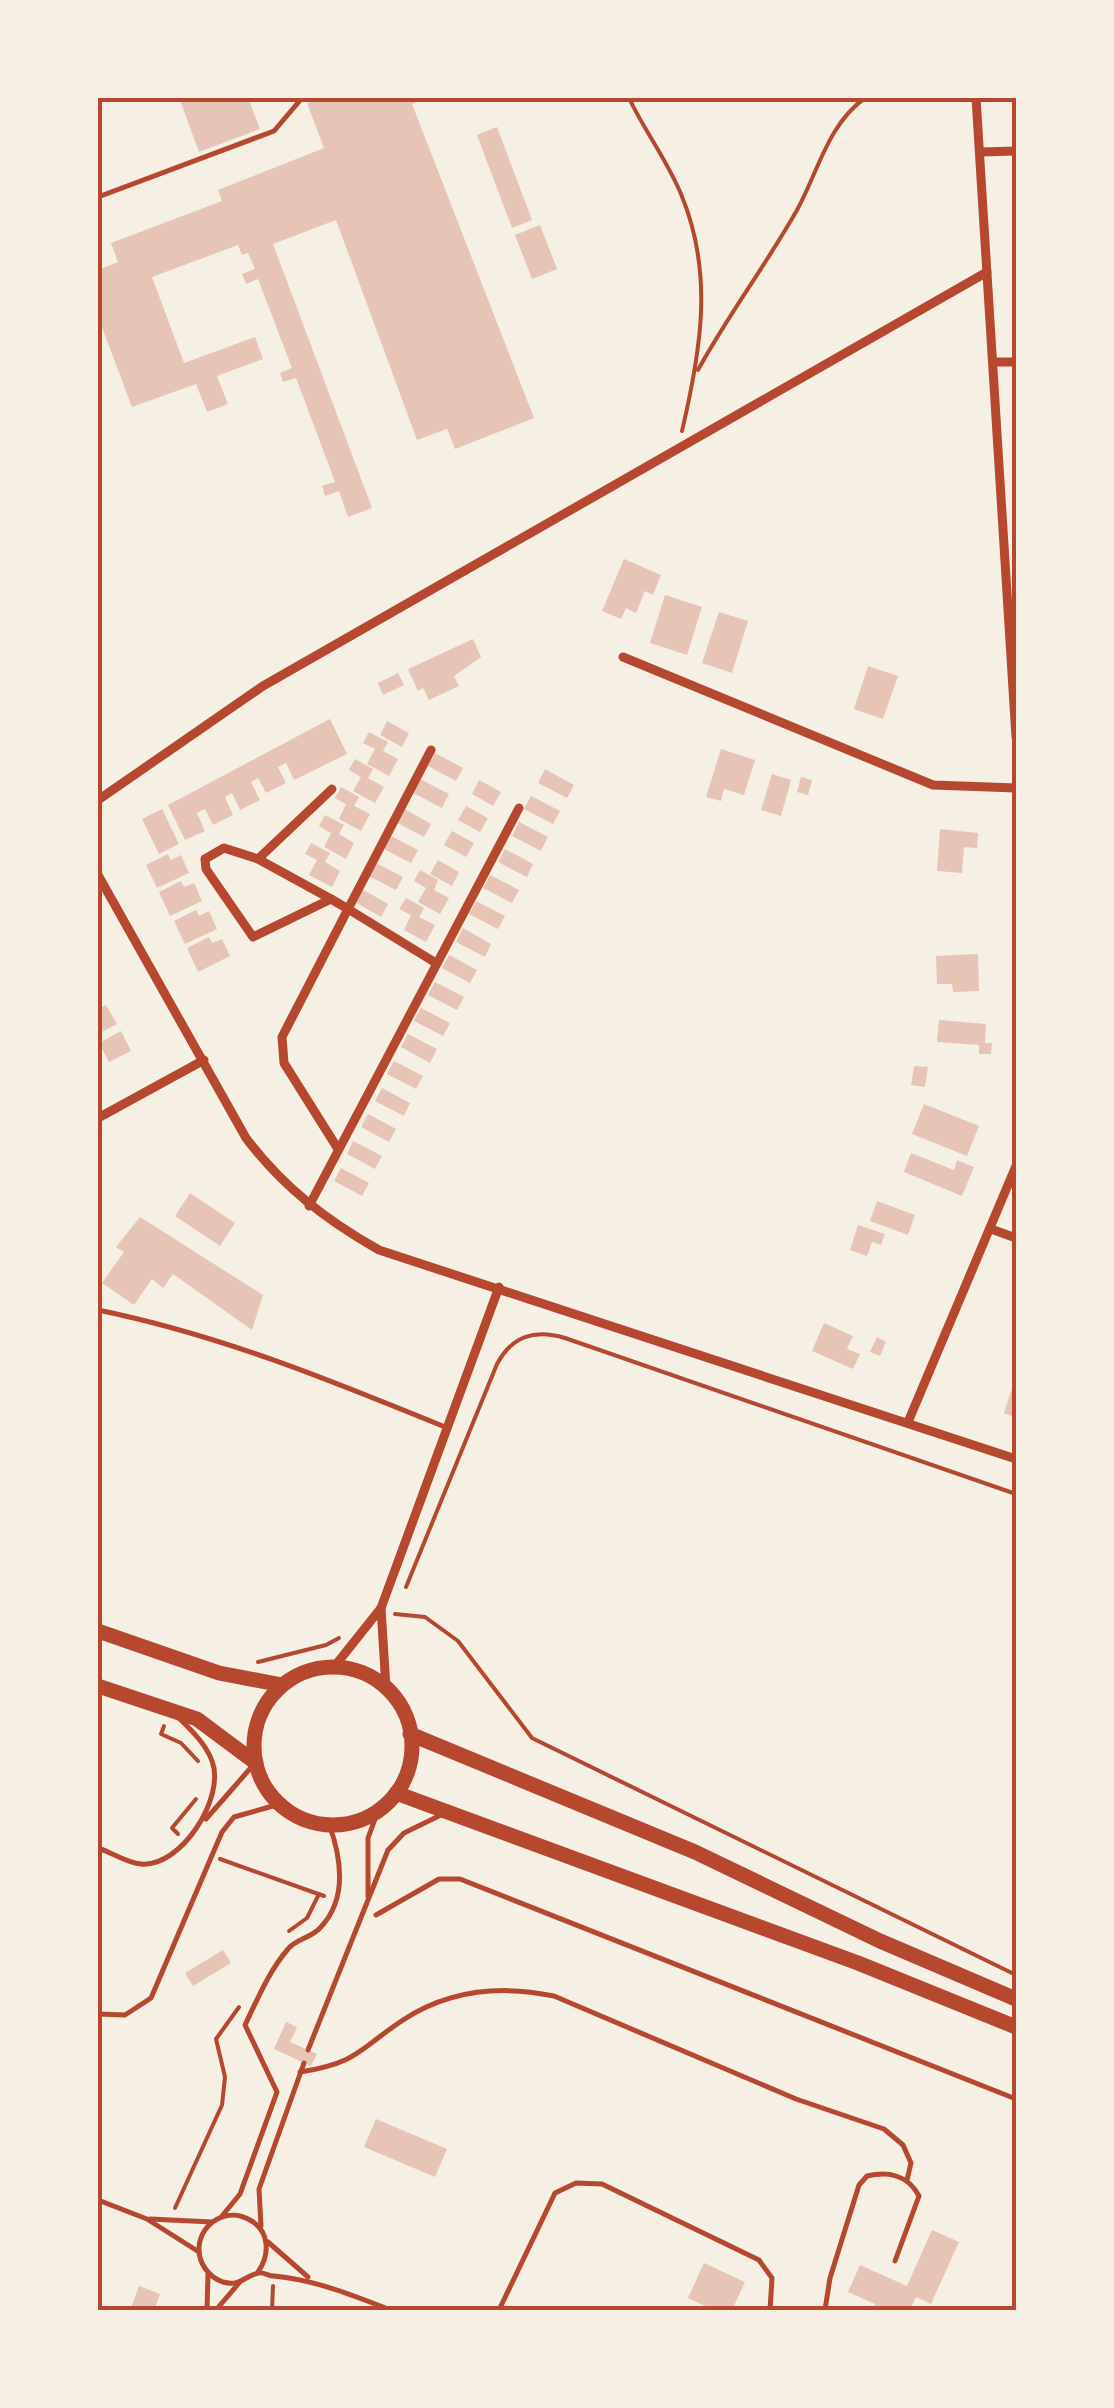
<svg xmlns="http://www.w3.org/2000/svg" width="1114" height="2408" font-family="'PT Sans',sans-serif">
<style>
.building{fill:#e6c5b7}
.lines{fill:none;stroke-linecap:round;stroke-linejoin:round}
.path{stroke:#b5482f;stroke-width:4}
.service{stroke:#b5482f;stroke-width:5}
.minor{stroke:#b5482f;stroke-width:9}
.primary{stroke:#b5482f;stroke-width:15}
.neatline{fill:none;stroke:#b5482f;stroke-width:4}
</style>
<rect width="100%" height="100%" fill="#f6efe4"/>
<g class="building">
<polygon points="179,98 248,98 260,129 199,152"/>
<polygon points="321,98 430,98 412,104 534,418 455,449 447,429 417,440 336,220 273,244 372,508 348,517 339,491 325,496 322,486 335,482 296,378 283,382 280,373 292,368 258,279 246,284 242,274 255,269 248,253 242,255 238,245 152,277 184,363 255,337 263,359 217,376 228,404 207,412 196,384 132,407 98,317 98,270 118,262 111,243 222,201 218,190 324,148 307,103"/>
<polygon points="497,127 532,220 512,228 477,135"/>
<polygon points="540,225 557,269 532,279 515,235"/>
<polygon points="624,559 661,575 653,595 645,591 636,613 626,608 621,619 602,611"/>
<polygon points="665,595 702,607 687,655 650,643"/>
<polygon points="719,612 748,621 732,673 702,663"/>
<polygon points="473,639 481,657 454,676 459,686 429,700 423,688 418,691 408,669"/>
<polygon points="868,666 898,676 883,719 854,709"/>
<polygon points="398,673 404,685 383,695 378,683"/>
<polygon points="330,719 347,754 294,780 286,763 278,767 286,783 266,793 258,778 251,782 260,800 240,810 232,793 225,797 233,815 213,825 205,809 197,813 205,831 185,840 168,805"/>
<polygon points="387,721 409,733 402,747 380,735"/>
<polygon points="369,732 388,742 383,751 398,759 389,776 367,764 375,749 363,743"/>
<polygon points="721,749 755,760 744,795 724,789 721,801 706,797"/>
<polygon points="435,753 463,768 456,781 428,766"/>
<polygon points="355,759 373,769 368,778 384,787 375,803 353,791 361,777 349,770"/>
<polygon points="545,769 574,785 567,798 538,783"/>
<polygon points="772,774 791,780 781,816 761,810"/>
<polygon points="801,777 812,780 808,795 797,792"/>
<polygon points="420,779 449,794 442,808 413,793"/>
<polygon points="479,780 501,792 493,806 472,794"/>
<polygon points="341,787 359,797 354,806 370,814 361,831 339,819 346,804 335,798"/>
<polygon points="531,796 560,811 553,824 524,809"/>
<polygon points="466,806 488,818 480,832 458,820"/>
<polygon points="403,808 431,824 424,837 396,822"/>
<polygon points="162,809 179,844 159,854 142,819"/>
<polygon points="325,815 344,825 339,834 354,843 346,859 324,847 331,833 319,826"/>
<polygon points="519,822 548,837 541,851 512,836"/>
<polygon points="940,829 978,833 977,848 964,847 962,873 937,871"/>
<polygon points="452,831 474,843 466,857 444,845"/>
<polygon points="389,835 418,850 411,863 382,848"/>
<polygon points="311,843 330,853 325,862 340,871 332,887 309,875 317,860 305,854"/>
<polygon points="505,849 533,864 527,877 498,862"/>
<polygon points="168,854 171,860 181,855 189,873 157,888 146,865"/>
<polygon points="438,860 459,872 452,886 430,874"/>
<polygon points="374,862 403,877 396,890 367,875"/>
<polygon points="420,870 438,880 434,890 449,898 440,914 418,902 426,888 414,881"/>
<polygon points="490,875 519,890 512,903 483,888"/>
<polygon points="181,881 184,887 194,883 202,901 170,916 159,892"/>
<polygon points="360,888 388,904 381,917 353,901"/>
<polygon points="406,898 424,908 419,917 435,925 426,942 404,930 411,915 399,909"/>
<polygon points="476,901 505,916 498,929 469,914"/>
<polygon points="196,910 199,916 209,911 217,929 185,944 174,921"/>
<polygon points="463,928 491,944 485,957 456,942"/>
<polygon points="209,937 212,943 222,939 230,956 198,972 187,948"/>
<polygon points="978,954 979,991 953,992 952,984 937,984 936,956"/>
<polygon points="449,955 477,970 470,983 442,968"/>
<polygon points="435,982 464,997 457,1010 428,995"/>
<polygon points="106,1005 117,1024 98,1034 98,1009"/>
<polygon points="421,1008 450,1023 443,1036 414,1021"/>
<polygon points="939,1020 986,1024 985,1043 992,1043 991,1054 979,1054 979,1045 937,1042"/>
<polygon points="121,1031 131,1051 109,1062 99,1043"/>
<polygon points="408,1034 437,1049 430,1063 401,1047"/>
<polygon points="394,1061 423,1076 416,1089 387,1074"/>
<polygon points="914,1066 928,1067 925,1087 911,1085"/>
<polygon points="382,1088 410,1103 404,1116 375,1101"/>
<polygon points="924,1104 979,1126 967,1156 912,1134"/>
<polygon points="368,1114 396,1129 389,1142 361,1127"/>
<polygon points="353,1141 382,1156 375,1169 347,1154"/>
<polygon points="911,1153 954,1170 957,1160 974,1167 962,1196 904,1172"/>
<polygon points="341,1168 369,1183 362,1196 334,1181"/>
<polygon points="190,1193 235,1223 220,1246 175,1216"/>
<polygon points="877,1201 915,1215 908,1235 870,1221"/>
<polygon points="140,1217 263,1295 252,1330 173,1274 163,1288 152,1279 134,1305 102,1283 124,1252 116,1247"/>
<polygon points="858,1225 885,1234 881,1245 872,1242 867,1256 850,1250"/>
<polygon points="824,1323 853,1336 847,1349 860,1354 853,1369 812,1351"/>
<polygon points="877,1337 886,1342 880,1356 870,1352"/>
<polygon points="1012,1388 1016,1390 1016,1418 1004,1413"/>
<polygon points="223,1950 231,1963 193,1986 185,1973"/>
<polygon points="286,2022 297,2027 290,2042 317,2054 311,2066 274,2049"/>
<polygon points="376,2119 447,2149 435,2177 364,2147"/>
<polygon points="932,2230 959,2242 931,2304 916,2297 910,2310 872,2310 875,2304 848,2292 860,2265 907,2286"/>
<polygon points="704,2263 745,2282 732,2310 714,2310 688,2298"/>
<polygon points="139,2286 160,2294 154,2310 130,2310"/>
</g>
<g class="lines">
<g class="path">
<path d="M629 98C644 130 667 160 681 194 714 273 701 350 682 431"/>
<path d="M698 370C728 315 766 265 797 210 818 172 828 124 865 98"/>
<path d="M406 1587 497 1364C512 1336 534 1329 565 1338L1016 1494"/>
<polyline points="395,1614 425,1617 458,1641 532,1738 1016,1975"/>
<polyline points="258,1662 326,1645 339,1638"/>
<polyline points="164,1726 161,1734 181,1743 198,1761"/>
<polyline points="178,1834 172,1828 196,1799"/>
<polyline points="220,1859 324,1896"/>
<polyline points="289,1931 307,1918 319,1894"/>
<polyline points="175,2208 222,2105 225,2077 216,2039 239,2007"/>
<polyline points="272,2310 273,2286"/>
</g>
<g class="service">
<polyline points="98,197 274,131 302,98"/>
<path d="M98 1310C220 1335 330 1380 445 1427"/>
<polyline points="206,1819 255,1763"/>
<path d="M98 1848C111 1852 127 1863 141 1864 181 1868 226 1797 212 1761 206 1744 191 1730 179 1718"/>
<polyline points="368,1896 368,1838 378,1811"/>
<polyline points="376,1915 439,1879 460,1879 1016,2099"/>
<polyline points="98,2014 125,2015 151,1998 222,1832 234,1817 280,1804"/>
<polyline points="308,2050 388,1850 404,1833 443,1814"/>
<path d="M300 2072C358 2063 359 2049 403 2020 449 1990 501 1985 554 1996L796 2099 884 2129 903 2145 911 2163 907 2180"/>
<polyline points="98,2200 147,2219 199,2252"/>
<path d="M222 2216 240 2194 277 2092 245 2025C258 1998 269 1971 288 1949 296 1939 311 1938 320 1928 348 1899 341 1857 329 1824"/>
<polyline points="150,2219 212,2222"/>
<polyline points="261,2226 259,2189 304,2063"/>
<polyline points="268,2242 308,2277"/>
<path d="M258 2272C270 2255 270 2231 250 2220 228 2207 201 2222 199 2247 198 2262 208 2277 223 2282 241 2287 245 2275 259 2273 264 2272 268 2276 274 2276 316 2280 351 2295 391 2310"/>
<polyline points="207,2310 208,2274"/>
<polyline points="216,2310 239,2283"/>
<polyline points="499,2310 555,2193 576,2183 602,2184 759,2260 772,2278 770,2310"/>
<path d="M825 2310 830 2278 859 2185 867 2176C888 2171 908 2175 919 2196L895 2261"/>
</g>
<g class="minor">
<polyline points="976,98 1016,737"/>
<polyline points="981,152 1016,151"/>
<polyline points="993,362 1016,362"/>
<polyline points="623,657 933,785 1016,788"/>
<polyline points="431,750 348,909 436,963"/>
<polyline points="98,800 263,686 987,272"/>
<polygon points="224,848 258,859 331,899 253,937 206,869 205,859"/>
<polyline points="258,859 332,789"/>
<path d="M98 875 246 1138C283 1187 326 1220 379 1250L1016 1459"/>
<polyline points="331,899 348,909 282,1037 284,1063 338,1149"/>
<polyline points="98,1118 204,1060"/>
<polyline points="309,1206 519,808"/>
<polyline points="991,1229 1016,1238"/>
<polyline points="908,1422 1016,1166"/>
<polyline points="381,1608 386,1688"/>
<polyline points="334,1667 381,1608 499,1287"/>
</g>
<g class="primary">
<polyline points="98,1631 219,1673 282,1685"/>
<circle cx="333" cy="1746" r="79"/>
<polyline points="98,1686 197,1719 256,1763"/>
<polyline points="410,1734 695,1852 880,1941 1016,1999"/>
<polyline points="396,1793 858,1963 1016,2027"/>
</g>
</g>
<rect width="1114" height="2408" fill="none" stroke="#f6efe4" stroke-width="200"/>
<rect x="100" y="100" width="914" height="2208" class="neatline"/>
</svg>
